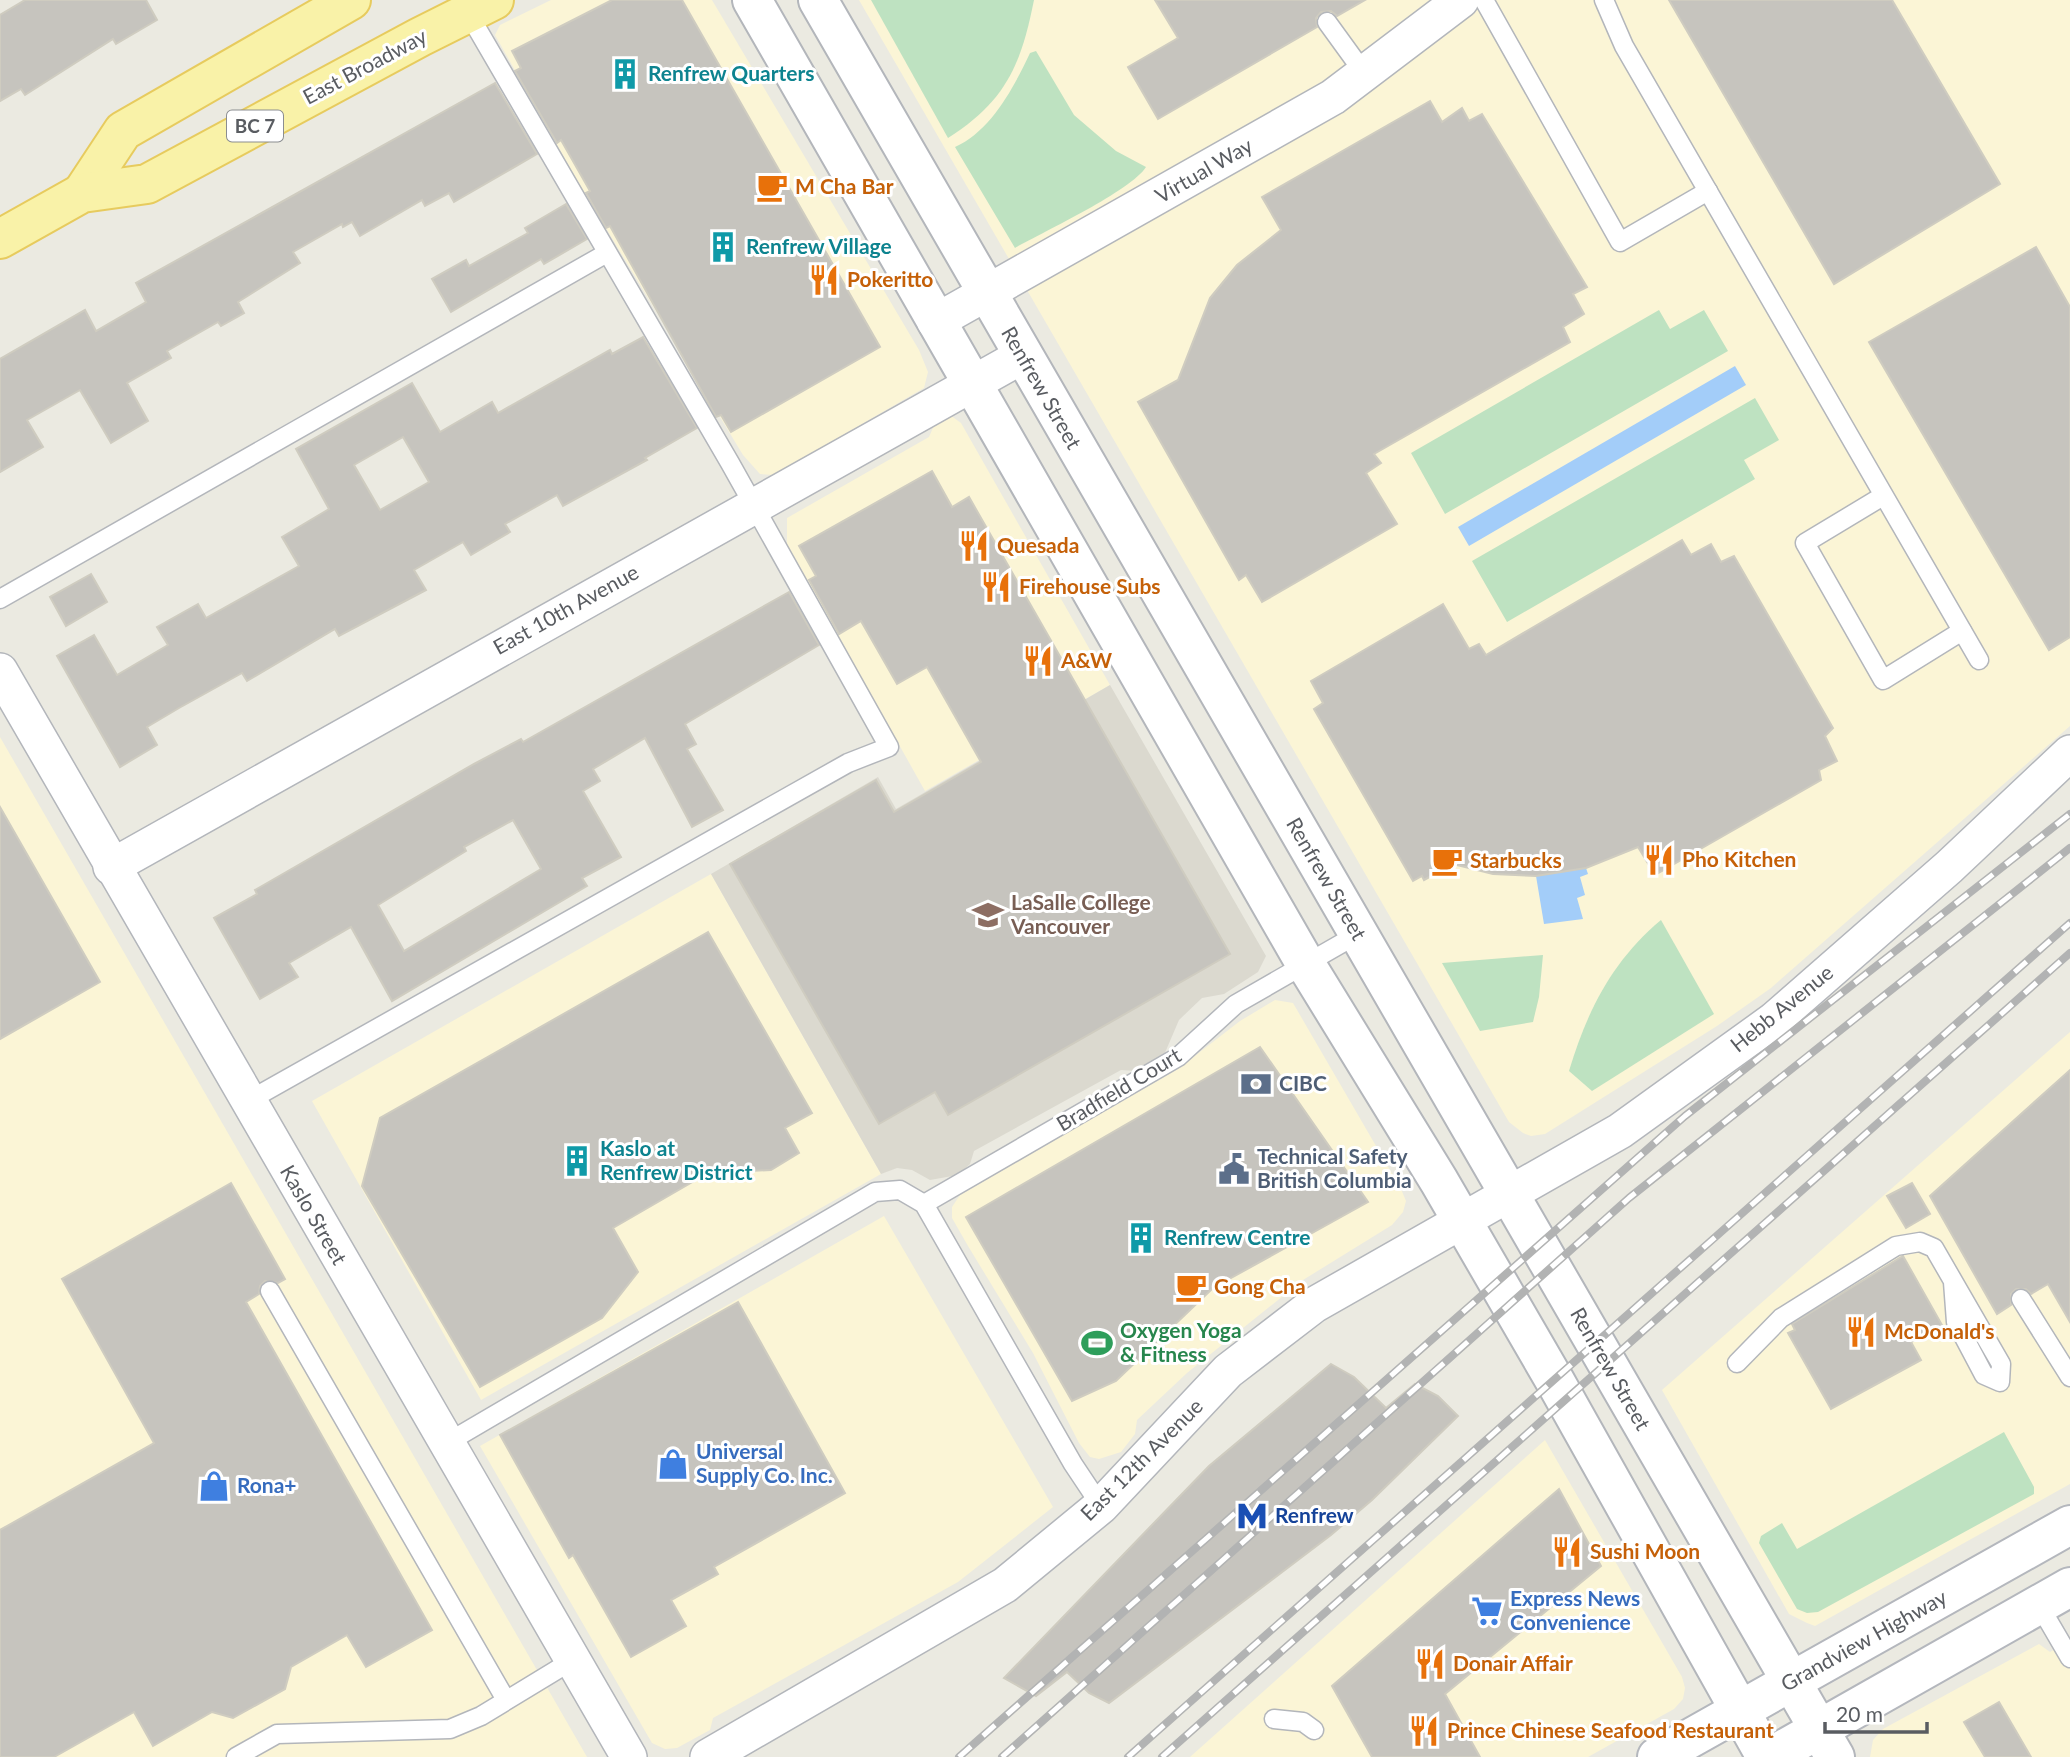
<svg xmlns="http://www.w3.org/2000/svg" width="2070" height="1757" font-family="Lato,sans-serif">
<style>
.commercial{fill:#fbf5d6}
.education{fill:#dbd9cf}
.green{fill:#bee2c1}
.water{fill:#a3cdf9}
.building{fill:#c6c4be;stroke:#cfccc0;stroke-width:2;fill-rule:evenodd}
.lines{fill:none;stroke-linecap:round;stroke-linejoin:round}
.service-casing{stroke:#b3b6bb;stroke-width:21}
.minor-casing{stroke:#b3b6bb;stroke-width:38}
.tertiary-casing{stroke:#b3b6bb;stroke-width:42}
.secondary-casing{stroke:#b4b7bd;stroke-width:42}
.primary-casing{stroke:#e7cb5e;stroke-width:42}
.service{stroke:#fff;stroke-width:18}
.minor{stroke:#fff;stroke-width:35}
.tertiary{stroke:#fff;stroke-width:38}
.secondary{stroke:#fff;stroke-width:38}
.primary{stroke:#f9f2a8;stroke-width:38}
.rail-casing{stroke:#b2b3b3;stroke-width:8}
.rail{stroke:#fff;stroke-width:5;stroke-dasharray:16;stroke-linecap:butt}
.labels{text-anchor:middle;stroke-width:6;stroke-linejoin:round;paint-order:stroke}
.shield{fill:#fff;stroke:#8b8d90;stroke-width:2}
.shield-label{font-size:19px;font-weight:bold;fill:#595c61}
.street-label{font-size:21px;fill:#595c61;stroke:#fff}
.culture-label{font-size:21px;font-weight:bold;fill:#0d838f;stroke:#fff;text-anchor:start}
.food-label{font-size:21px;font-weight:bold;fill:#c56008;stroke:#fff;text-anchor:start}
.education-label{font-size:21px;font-weight:bold;fill:#785e54;stroke:#fff;text-anchor:start}
.service-label{font-size:21px;font-weight:bold;fill:#4e5e75;stroke:#fff;text-anchor:start}
.leisure-label{font-size:21px;font-weight:bold;fill:#27864d;stroke:#fff;text-anchor:start}
.shop-label{font-size:21px;font-weight:bold;fill:#366cbe;stroke:#fff;text-anchor:start}
.transit-label{font-size:21px;font-weight:bold;fill:#164399;stroke:#fff;text-anchor:start}
</style>
<rect width="100%" height="100%" fill="#ebeae1"/>
<g class="commercial">
<polygon points="551,0 712,0 919,350 928,372 924,388 774,475 760,474 743,455 578,182 495,35 500,25"/>
<polygon points="859,0 2070,0 2070,726 1771,988 1717,1026 1545,1134 1531,1136 1523,1133 1509,1122"/>
<polygon points="950,415 961,423 1110,685 925,791 787,545 787,518 929,437 935,423"/>
<polygon points="0,737 587,1757 0,1757"/>
<polygon points="711,874 881,1174 481,1400 312,1101"/>
<polygon points="1275,1000 1293,1003 1401,1189 1406,1201 1403,1212 1392,1225 1303,1280 1187,1373 1137,1420 1135,1434 1121,1452 1099,1459 1090,1457 1079,1443 1033,1353 968,1246 952,1218 952,1207 960,1195 1178,1069 1240,1021"/>
<polygon points="2070,1032 2070,1484 1815,1626 1807,1623 1789,1614 1662,1390"/>
<polygon points="884,1216 1053,1507 958,1582 713,1718 710,1730 677,1748 665,1749 652,1743 480,1446"/>
<polygon points="1545,1440 1682,1677 1685,1688 1683,1699 1674,1709 1588,1757 1190,1757"/>
<polygon points="2039,1644 2050,1652 2062,1645 2070,1658 2070,1757 1870,1757 1873,1740 1883,1729"/>
</g>
<polygon class="education" points="1110,685 1266,956 1258,972 1224,994 1202,998 1179,1020 1164,1055 1136,1071 1121,1070 974,1151 970,1164 958,1175 930,1180 912,1170 897,1168 881,1174 711,874 878,777 896,809"/>
<g class="green">
<path d="M871 0H1034C1021 65 1006 101 948 138Z"/>
<path d="M1036 51 1074 115 1116 151 1146 167C1131 191 1043 232 1015 248L955 147C991 131 1014 87 1030 53Z"/>
<polygon points="1659,310 1670,329 1704,310 1728,351 1445,514 1411,453"/>
<polygon points="1755,398 1779,440 1744,460 1755,479 1507,622 1472,561"/>
<path d="M1661 920 1714 1014 1592 1091 1569 1071C1587 1011 1612 961 1661 920Z"/>
<polygon points="1543,955 1539,997 1533,1022 1480,1031 1442,963"/>
<polygon points="2004,1432 2034,1487 2034,1494 1818,1612 1807,1613 1797,1609 1759,1543 1761,1536 1782,1523 1797,1549"/>
</g>
<g class="water">
<polygon points="1735,366 1746,385 1469,546 1458,527"/>
<polygon points="1586,868 1588,874 1580,877 1585,895 1577,898 1583,919 1544,924 1536,876"/>
</g>
<g class="building">
<polygon points="25,0 146,0 157,20 116,44 113,39 25,95 21,89 0,101 0,15"/>
<polygon points="612,0 682,0 880,347 731,432 721,415 716,417 610,226 606,228 586,193 590,191 561,140 557,143 515,71 521,68 512,51"/>
<polygon points="1155,0 1365,0 1337,16 1331,11 1321,12 1316,18 1317,27 1158,119 1128,67 1178,38"/>
<polygon points="1669,0 1892,0 2000,184 1834,284"/>
<polygon points="495,83 537,154 454,202 449,193 425,206 422,200 360,236 352,222 343,227 342,224 293,252 300,263 238,302 244,313 221,326 218,322 167,351 171,358 127,383 148,421 111,443 80,390 27,420 43,447 0,472 0,359 85,310 96,331 146,302 136,283"/>
<polygon points="1430,101 1442,122 1462,108 1469,121 1482,114 1587,287 1573,294 1584,314 1563,327 1570,342 1374,454 1381,463 1366,473 1397,524 1262,602 1246,575 1239,580 1138,402 1178,380 1210,298 1237,265 1281,230 1262,197"/>
<polygon points="566,204 587,239 544,264 541,259 451,312 432,279 466,260 469,266 528,233 525,228"/>
<polygon points="2036,247 2070,307 2070,637 2049,650 1869,342"/>
<path d="M643 337 697 428 645 458 647 460 563 506 557 495 505 524 510 532 471 555 463 542 414 570 426 590 339 636 335 629 247 681 242 673 179 708 147 727 157 745 120 767 57 656 94 635 117 675 168 645 157 627 198 604 206 618 299 566 282 537 329 509 296 449 412 383 440 432 492 402 498 413 610 350 612 354ZM403 437 429 482 380 510 354 465Z"/>
<polygon points="932,471 952,507 969,497 1230,954 948,1115 935,1092 879,1124 730,864 876,780 894,812 981,762 927,667 897,684 861,621 839,634 809,580 816,576 799,546"/>
<polygon points="1682,540 1691,555 1711,544 1721,562 1734,556 1833,728 1825,736 1837,761 1819,770 1821,780 1655,875 1638,847 1586,868 1536,876 1493,874 1453,864 1424,880 1422,876 1413,881 1314,709 1323,703 1311,681 1443,604 1469,649 1479,644 1486,655"/>
<polygon points="91,574 107,602 66,626 50,597"/>
<path d="M789 592 819 645 685 724 696 744 687 749 723 810 692 827 645 738 593 769 600 781 583 791 621 857 582 878 587 886 392 1001 351 927 289 963 298 977 260 999 214 918 257 894 255 890 474 764 521 739 523 742ZM513 820 541 869 404 951 378 905 466 851 464 847Z"/>
<polygon points="0,807 100,982 0,1039"/>
<polygon points="708,932 812,1113 785,1128 799,1153 771,1170 708,1173 613,1228 638,1272 602,1318 480,1387 362,1186 380,1118"/>
<polygon points="1260,1047 1368,1202 1213,1288 1116,1381 1072,1401 966,1217"/>
<polygon points="2070,1070 2070,1322 2048,1284 2031,1294 2026,1289 2016,1289 2011,1294 2011,1305 1997,1314 1930,1196"/>
<polygon points="231,1183 285,1279 278,1283 265,1281 260,1286 259,1294 246,1302 432,1630 366,1667 347,1635 291,1667 285,1689 233,1718 212,1712 153,1746 134,1712 54,1757 0,1757 0,1530 154,1443 62,1279"/>
<polygon points="1912,1183 1930,1214 1906,1228 1887,1196"/>
<polygon points="1903,1256 1942,1325 1911,1342 1921,1360 1831,1409 1788,1333 1795,1330 1792,1324"/>
<polygon points="738,1302 845,1493 714,1567 718,1574 671,1600 686,1626 631,1657 573,1555 569,1558 500,1435"/>
<polygon points="1331,1364 1354,1377 1386,1408 1415,1384 1438,1396 1458,1416 1372,1500 1331,1535 1109,1703 1089,1693 1067,1672 1036,1696 1004,1678 1209,1466"/>
<polygon points="1559,1489 1601,1566 1445,1694 1480,1757 1372,1757 1332,1686"/>
<polygon points="1999,1702 2031,1757 1985,1757 1964,1722"/>
</g>
<g class="lines">
<defs>
<g id="service">
<polyline points="1484,0 1620,242 1708,191"/>
<polyline points="1604,0 1624,46 1979,660"/>
<polyline points="1327,22 1364,73"/>
<polyline points="1883,496 1805,543 1883,680 1962,631"/>
<polyline points="0,599 607,253"/>
<polyline points="248,1101 848,763 889,747 730,463 468,13"/>
<polyline points="924,1204 1178,1057 1236,1004 1358,934"/>
<polyline points="270,1291 506,1700"/>
<polyline points="2021,1299 2070,1377"/>
<polyline points="1737,1363 1781,1318 1896,1246 1920,1242 1934,1248 2001,1364 2000,1382 1984,1375 1956,1322 1953,1282"/>
<polyline points="445,1444 875,1192 900,1190 924,1204 1073,1464 1101,1506"/>
<polyline points="2039,1605 2070,1658"/>
<polyline points="1274,1719 1303,1722 1314,1730"/>
<polyline points="236,1757 277,1734 450,1729 481,1716 573,1660"/>
</g>
<g id="minor">
<polyline points="935,322 1333,97 1461,0"/>
<polyline points="0,671 629,1757"/>
<polyline points="111,867 1022,356"/>
<polyline points="708,1757 1005,1585 1101,1506 1228,1371 1314,1305 1620,1131 1774,1020 1949,867 2070,753"/>
</g>
<g id="tertiary">
<polyline points="752,0 1305,963 1439,1181 1555,1381 1766,1757"/>
<polyline points="818,0 1835,1757"/>
</g>
<g id="secondary">
<polyline points="1657,1757 2070,1525"/>
<polyline points="1770,1757 2070,1587"/>
</g>
<g id="primary">
<polyline points="82,193 123,131 351,0"/>
<polyline points="0,239 82,193 147,184 420,37 494,0"/>
</g>
</defs>
<use href="#service" class="service-casing"/>
<use href="#minor" class="minor-casing"/>
<use href="#tertiary" class="tertiary-casing"/>
<use href="#secondary" class="secondary-casing"/>
<use href="#primary" class="primary-casing"/>
<use href="#service" class="service"/>
<use href="#minor" class="minor"/>
<use href="#tertiary" class="tertiary"/>
<use href="#secondary" class="secondary"/>
<use href="#primary" class="primary"/>
<defs>
<g id="rail">
<polyline points="959,1757 1685,1116 2070,814"/>
<polyline points="1002,1757 1629,1198 2070,848"/>
<polyline points="1128,1757 2070,923"/>
<polyline points="1162,1757 2070,953"/>
</g>
</defs>
<use href="#rail" class="rail-casing"/>
<use href="#rail" class="rail"/>
</g>
<defs>
<symbol id="building-bare" viewBox="-9 -9 18 18"><path d="M-4-6H4V6H1V3H-1V6H-4ZM-2.5-4.3h1.7v1.8h-1.7ZM.8-4.3h1.7v1.8H.8ZM-2.5-1h1.7V.8h-1.7ZM.8-1h1.7V.8H.8Z" fill="#0f9aa8" stroke="#fff" stroke-width="2.5" paint-order="stroke"/></symbol>
<symbol id="cafe-bare" viewBox="-9 -9 18 18"><path d="M-5.5-4.5H6V0H3Q3 3.5 0 3.5H-2.5Q-5.5 3.5-5.5 0ZM3-3.2v2h1.7v-2ZM-6 4.5H4V6H-6Z" fill="#e8710a" stroke="#fff" stroke-width="2.5" paint-order="stroke"/></symbol>
<symbol id="restaurant-bare" viewBox="-9 -9 18 18"><path d="M-5-6h1v4h1v-4h1v4h1v-4h1v5L-1.5 .5V6h-2V.5L-5-1ZM5-6V6H3V1.5H1.5Q1.5-4 5-6Z" fill="#e8710a" stroke="#fff" stroke-width="2.5" paint-order="stroke"/></symbol>
<symbol id="university-bare" viewBox="-9 -9 18 18"><path d="M0-5L7-2L0 1L-7-2ZM-4 1L0 2.5L4 1V4Q0 6-4 4Z" fill="#8d6e63" stroke="#fff" stroke-width="2.5" paint-order="stroke"/></symbol>
<symbol id="bank-bare" viewBox="-9 -9 18 18"><path d="M-6-4H6V4H-6ZM0-2.3a2.3 2.3 0 1 0 0 4.6a2.3 2.3 0 1 0 0-4.6Z" fill="#5c6f8a" stroke="#fff" stroke-width="2.5" paint-order="stroke"/></symbol>
<symbol id="civic-bare" viewBox="-9 -9 18 18"><path d="M-.6-6.5H3V-4.5H.6V-3L4-1V1h2V6H-6V1h2V-1L-.6-3ZM-1.2 2.5V6h2.4V2.5Z" fill="#5c6f8a" stroke="#fff" stroke-width="2.5" paint-order="stroke"/></symbol>
<symbol id="stadium-bare" viewBox="-9 -9 18 18"><path d="M0-5a6.5 5 0 1 0 0 10a6.5 5 0 1 0 0-10ZM-3.5-1.8h7v3.6h-7Z" fill="#2e9e5b" stroke="#fff" stroke-width="2.5" paint-order="stroke"/></symbol>
<symbol id="shop-bare" viewBox="-9 -9 18 18"><path d="M-5-2.5h2.3a2.7 3.5 0 0 1 5.4 0H5L5.5 6h-11ZM-1.5-2.5h3a1.5 2.3 0 0 0-3 0Z" fill="#3f7fe0" stroke="#fff" stroke-width="2.5" paint-order="stroke"/></symbol>
<symbol id="metro-bare" viewBox="-9 -9 18 18"><path d="M-5.5 5V-5H-3L0 0L3-5H5.5V5H3V-.5L0 4L-3-.5V5Z" fill="#1a4fb4" stroke="#fff" stroke-width="2.5" paint-order="stroke"/></symbol>
<symbol id="supermarket-bare" viewBox="-9 -9 18 18"><path d="M-6-5.5h2.5l.6 2H6L4.5 2H-2.5L-4.4-4H-6ZM-1.5 3.2a1.3 1.3 0 1 0 .1 0ZM3 3.2a1.3 1.3 0 1 0 .1 0Z" fill="#3f7fe0" stroke="#fff" stroke-width="2.5" paint-order="stroke"/></symbol>
</defs>
<g fill-rule="evenodd">
<use href="#building-bare" x="603" y="52" width="44" height="44"/>
<use href="#cafe-bare" x="750" y="165" width="44" height="44"/>
<use href="#building-bare" x="701" y="225" width="44" height="44"/>
<use href="#restaurant-bare" x="802" y="258" width="44" height="44"/>
<use href="#restaurant-bare" x="952" y="524" width="44" height="44"/>
<use href="#restaurant-bare" x="974" y="565" width="44" height="44"/>
<use href="#restaurant-bare" x="1016" y="639" width="44" height="44"/>
<use href="#restaurant-bare" x="1637" y="838" width="44" height="44"/>
<use href="#cafe-bare" x="1425" y="839" width="44" height="44"/>
<use href="#university-bare" x="966" y="893" width="44" height="44"/>
<use href="#bank-bare" x="1234" y="1062" width="44" height="44"/>
<use href="#building-bare" x="555" y="1139" width="44" height="44"/>
<use href="#civic-bare" x="1212" y="1147" width="44" height="44"/>
<use href="#building-bare" x="1119" y="1216" width="44" height="44"/>
<use href="#cafe-bare" x="1169" y="1265" width="44" height="44"/>
<use href="#restaurant-bare" x="1839" y="1310" width="44" height="44"/>
<use href="#stadium-bare" x="1075" y="1321" width="44" height="44"/>
<use href="#shop-bare" x="651" y="1442" width="44" height="44"/>
<use href="#shop-bare" x="192" y="1464" width="44" height="44"/>
<use href="#metro-bare" x="1230" y="1494" width="44" height="44"/>
<use href="#restaurant-bare" x="1545" y="1530" width="44" height="44"/>
<use href="#supermarket-bare" x="1465" y="1589" width="44" height="44"/>
<use href="#restaurant-bare" x="1408" y="1642" width="44" height="44"/>
<use href="#restaurant-bare" x="1402" y="1709" width="44" height="44"/>
</g>
<g class="labels">
<rect class="shield" x="227" y="110.5" width="56" height="31" rx="5"/>
<g class="shield-label">
<text x="255" y="133">BC 7</text>
</g>
<g class="street-label">
<text transform="translate(365 67) rotate(-28)" y="7">East Broadway</text>
<text transform="translate(1204 171) rotate(-30)" y="7">Virtual Way</text>
<text transform="translate(1041 388) rotate(60)" y="7">Renfrew Street</text>
<text transform="translate(566 610) rotate(-29)" y="7">East 10th Avenue</text>
<text transform="translate(1326 879) rotate(60)" y="7">Renfrew Street</text>
<text transform="translate(1782 1009) rotate(-39)" y="7">Hebb Avenue</text>
<text transform="translate(1119 1090) rotate(-31)" y="7">Bradfield Court</text>
<text transform="translate(313 1215) rotate(60)" y="7">Kaslo Street</text>
<text transform="translate(1610 1369) rotate(60)" y="7">Renfrew Street</text>
<text transform="translate(1142 1460) rotate(-45)" y="7">East 12th Avenue</text>
<text transform="translate(1864 1641) rotate(-29)" y="7">Grandview Highway</text>
</g>
<g class="culture-label">
<text x="648" y="81">Renfrew Quarters</text>
<text x="746" y="254">Renfrew Village</text>
<text x="600" y="1156">Kaslo at<tspan x="600" dy="24">Renfrew District</tspan></text>
<text x="1164" y="1245">Renfrew Centre</text>
</g>
<g class="food-label">
<text x="795" y="194">M Cha Bar</text>
<text x="847" y="287">Pokeritto</text>
<text x="997" y="553">Quesada</text>
<text x="1019" y="594">Firehouse Subs</text>
<text x="1061" y="668">A&amp;W</text>
<text x="1682" y="867">Pho Kitchen</text>
<text x="1470" y="868">Starbucks</text>
<text x="1214" y="1294">Gong Cha</text>
<text x="1884" y="1339">McDonald's</text>
<text x="1590" y="1559">Sushi Moon</text>
<text x="1453" y="1671">Donair Affair</text>
<text x="1447" y="1738">Prince Chinese Seafood Restaurant</text>
</g>
<g class="education-label">
<text x="1011" y="910">LaSalle College<tspan x="1011" dy="24">Vancouver</tspan></text>
</g>
<g class="service-label">
<text x="1279" y="1091">CIBC</text>
<text x="1257" y="1164">Technical Safety<tspan x="1257" dy="24">British Columbia</tspan></text>
</g>
<g class="leisure-label">
<text x="1120" y="1338">Oxygen Yoga<tspan x="1120" dy="24">&amp; Fitness</tspan></text>
</g>
<g class="shop-label">
<text x="696" y="1459">Universal<tspan x="696" dy="24">Supply Co. Inc.</tspan></text>
<text x="237" y="1493">Rona+</text>
<text x="1510" y="1606">Express News<tspan x="1510" dy="24">Convenience</tspan></text>
</g>
<g class="transit-label">
<text x="1275" y="1523">Renfrew</text>
</g>
</g>
<path d="M1825 1722v10h102v-10" fill="none" stroke="#595c61" stroke-width="3.5"/>
<text x="1836" y="1722" font-size="21" fill="#595c61" stroke="#ffffff" stroke-width="5" paint-order="stroke">20 m</text>
</svg>
